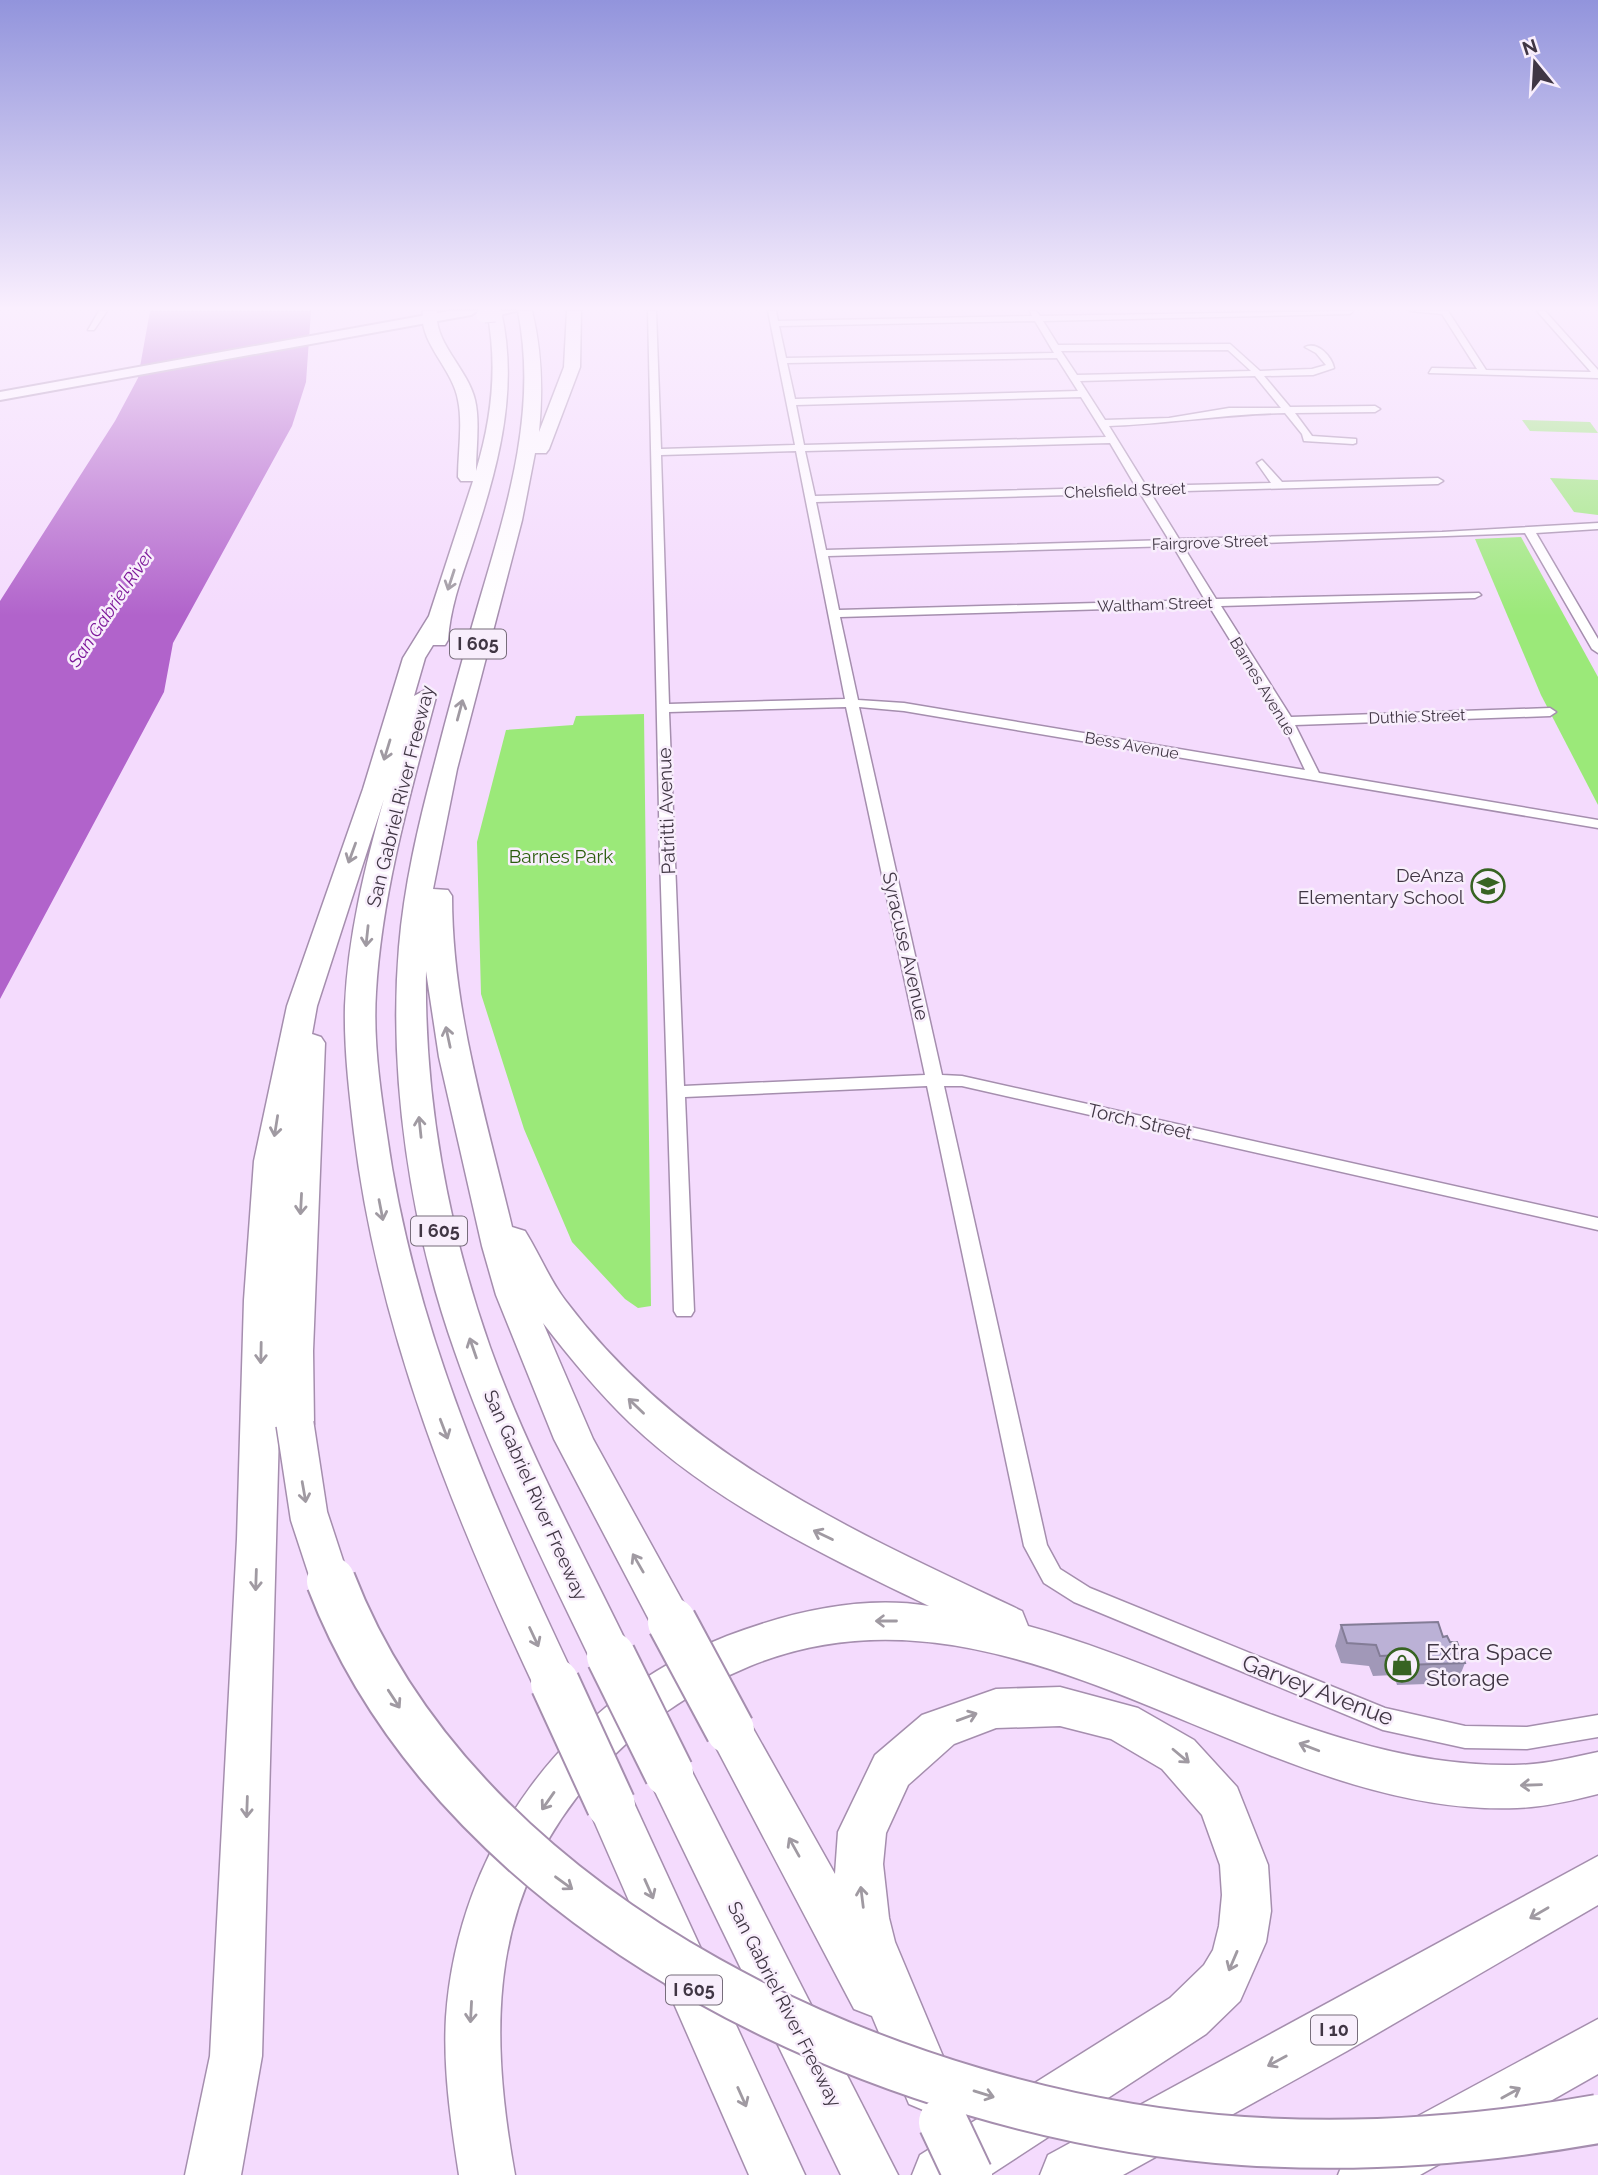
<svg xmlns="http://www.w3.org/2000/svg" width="1598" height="2175" font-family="Raleway,sans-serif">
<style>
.green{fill:#9be979}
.water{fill:#b163cb}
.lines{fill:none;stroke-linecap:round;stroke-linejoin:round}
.street-casing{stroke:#a58eae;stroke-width:3}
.primary-casing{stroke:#a58eae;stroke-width:4}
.highway-casing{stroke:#a58eae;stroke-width:3}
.street{fill:#fff;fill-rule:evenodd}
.primary{fill:#fff;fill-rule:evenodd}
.highway{fill:#fff;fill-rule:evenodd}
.primary-bridge-casing{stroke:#a58eae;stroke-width:17;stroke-linecap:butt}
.highway-bridge-far1-casing{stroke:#a58eae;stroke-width:40;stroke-linecap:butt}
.highway-bridge-casing{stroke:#a58eae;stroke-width:52;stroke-linecap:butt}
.primary-bridge{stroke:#fff;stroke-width:15}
.highway-bridge-far1{stroke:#fff;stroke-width:37}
.highway-bridge{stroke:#fff;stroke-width:48}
.wall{fill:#a198b8}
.building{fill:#bbb1d6;stroke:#837c96;stroke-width:2}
.oneway{stroke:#a09aa2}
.labels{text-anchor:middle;stroke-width:5;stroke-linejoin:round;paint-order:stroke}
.far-street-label{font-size:16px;fill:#403644;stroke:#f8eefc}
.far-water-label{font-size:18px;font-style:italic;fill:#7d189a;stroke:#f8eefc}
.shield{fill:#f8eefc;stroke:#776d7b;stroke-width:2}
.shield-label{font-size:18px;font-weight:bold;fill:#403644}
.street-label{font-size:19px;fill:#403644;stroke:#f8eefc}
.park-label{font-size:19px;fill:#2b5d0e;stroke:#f8eefc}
.poi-label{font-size:19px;fill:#403644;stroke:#f8eefc;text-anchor:end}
.near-poi-label{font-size:23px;fill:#403644;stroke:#f8eefc;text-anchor:start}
.near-street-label{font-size:23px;fill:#403644;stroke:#f8eefc}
</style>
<rect width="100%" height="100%" fill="#f4dbfd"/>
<g class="green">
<polygon points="1522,420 1590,422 1598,433 1530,431"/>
<polygon points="1550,478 1598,480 1598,515 1574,512"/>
<polygon points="1521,537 1598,677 1598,805 1541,695 1475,539"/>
<polygon points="644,714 651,1306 638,1308 625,1299 572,1242 524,1129 481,994 477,842 506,730 573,725 576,716"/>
</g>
<polygon class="water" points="150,311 311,311 306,382 292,426 173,643 164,692 0,999 0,601 115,421 138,378"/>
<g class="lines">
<defs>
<g id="street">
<polygon points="99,311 107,311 94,330 88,330"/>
<path d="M648 311H656L661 449 795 445 768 311H776L778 321 1032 316 1030 311H1036L1040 316 1353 311 1350 314 1043 321 1058 345 1230 344 1260 371 1312 369 1326 365 1316 353 1305 347C1318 341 1332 357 1334 368L1313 375 1264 376 1290 407 1375 406 1380 409 1375 412 1295 413 1312 436 1356 439V443L1353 444 1304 441 1302 434 1285 413C1226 414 1168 424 1109 426L1146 486 1271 483 1257 463 1262 460 1282 482 1438 478 1443 481 1438 484 1150 492 1179 539 1442 532 1598 523V529L1536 533 1598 639V653L1592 649 1525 533 1183 546 1216 599 1479 593 1481 595 1475 598 1221 606 1291 717 1550 708 1556 712 1550 716 1295 725 1319 773 1598 820V828L904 711 859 707 942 1075 962 1076 1598 1218V1230L962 1086H944L1047 1545 1060 1569 1090 1588 1385 1708 1465 1726 1527 1727 1598 1715V1737L1527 1749 1465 1748 1383 1730 1074 1602 1044 1583 1024 1546 927 1086 685 1097 694 1311 691 1316H677L674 1311 660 856ZM1035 321 1054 353 786 358 779 326ZM1228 350 1251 371 1077 375 1061 351ZM1057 358 1078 391 795 399 787 363ZM1255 376 1281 408H1229L1169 418 1105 420 1080 381ZM1081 397 1106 437 804 445 796 405ZM1110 443 1136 487 815 496 805 451ZM796 451 845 699 669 704 661 455ZM1140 493 1169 540 826 550 816 502ZM1173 546 1205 600 839 610 828 556ZM1209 606 1287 732 1305 770 904 703 858 700 840 617ZM846 707 925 1075 684 1086 669 712Z"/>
<polygon points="1410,311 1448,311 1486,370 1591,372 1537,311 1545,311 1598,370 1598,378 1429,373 1432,368 1477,369 1442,314"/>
</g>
<g id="primary">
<polygon points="449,311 477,311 471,315 0,400 0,392"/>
<polygon points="490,311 516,311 490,317"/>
</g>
<g id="highway">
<path d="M423 311H437C433 342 468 369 475 400 480 421 476 449 476 471 492 418 498 366 487 311H501C520 394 496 473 470 552 460 581 450 609 448 640L445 645H433L425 658 414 696 425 690 436 697C410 794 382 892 376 992 373 1040 380 1088 387 1135 414 1330 494 1507 577 1683L571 1697 555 1702 539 1697C454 1517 378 1331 354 1133 349 1091 344 1048 345 1006 348 936 365 866 384 799L317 1006 312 1034 321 1037 325 1043 313 1351 314 1424 309 1434 295 1439 279 1431 262 2056 241 2175H185L210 2056 237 1539 244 1300 254 1161 287 1006 363 789 403 658 429 616 473 481H461L458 477C458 453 463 424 458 400 453 369 418 342 423 311Z"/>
<path d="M518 311H532C542 352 543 390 539 432L564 367 567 311H581L580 367 549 449 546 453H535L522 520 457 769 433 889 448 890 452 896C452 1010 486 1117 512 1227L525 1231C539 1253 549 1279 565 1300 682 1456 851 1530 1022 1611L1028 1626C1189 1670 1344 1768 1514 1765 1543 1765 1570 1758 1598 1752V1794C1571 1801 1545 1807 1517 1808 1257 1819 1016 1558 750 1666 692 1690 639 1726 597 1773 489 1893 488 2025 515 2175H459C451 2123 443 2070 446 2017 458 1845 568 1699 727 1636 790 1612 861 1595 929 1606 826 1556 715 1504 630 1423 598 1392 570 1358 543 1323L593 1439 694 1622 687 1635 672 1640 657 1635 554 1439 496 1295 482 1246 439 1057 426 971C424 1098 448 1228 490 1347 528 1454 584 1554 633 1656L627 1669 611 1675 595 1669C545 1565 493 1461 455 1352 411 1229 388 1077 399 947 404 886 418 826 434 766 448 711 463 657 479 602 507 507 538 411 518 311Z"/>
<polygon points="1060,1687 1138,1708 1194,1740 1237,1787 1268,1865 1271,1911 1266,1942 1240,2001 1206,2034 990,2175 912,2175 920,2155 1170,1998 1204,1965 1213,1950 1219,1926 1222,1895 1220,1865 1202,1815 1162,1769 1111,1739 1060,1726 996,1728 954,1744 908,1785 886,1833 883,1864 889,1918 895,1942 955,2085 947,2104 928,2112 909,2104 872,2016 854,2009 707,1730 714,1716 730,1710 746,1716 835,1874 838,1832 875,1755 922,1715 996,1689"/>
<polygon points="669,1752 685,1758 898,2175 841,2175 646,1773 653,1758"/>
<polygon points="611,1783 628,1790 805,2175 749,2175 587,1805 594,1790"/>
<polygon points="1598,1856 1598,1905 1347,2051 1123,2175 1040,2175 1048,2155"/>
<polygon points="1598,2019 1598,2074 1420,2175 1338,2175 1346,2155"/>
</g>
</defs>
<use href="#street" class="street-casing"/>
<use href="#primary" class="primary-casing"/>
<use href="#highway" class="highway-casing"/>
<use href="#street" class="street"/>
<use href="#primary" class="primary"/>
<use href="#highway" class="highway"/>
<defs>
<polyline id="primary-bridge" points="484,315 495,314"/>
<polyline id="highway-bridge-far1" points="295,1424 309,1516 331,1583"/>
<g id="highway-bridge">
<path d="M331 1581C462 1922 900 2118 1243 2141 1363 2149 1480 2140 1598 2119"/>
<polyline points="672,1622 730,1730"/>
<polyline points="611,1656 669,1773"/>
<polyline points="555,1683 611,1805"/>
<polyline points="943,2122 968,2175"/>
</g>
</defs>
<use href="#primary-bridge" class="primary-bridge-casing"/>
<use href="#highway-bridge-far1" class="highway-bridge-far1-casing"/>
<use href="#highway-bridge" class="highway-bridge-casing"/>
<use href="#primary-bridge" class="primary-bridge"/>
<use href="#highway-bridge-far1" class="highway-bridge-far1"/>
<use href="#highway-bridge" class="highway-bridge"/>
</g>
<polygon class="wall" points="1341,1625 1443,1637 1450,1642 1465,1663 1457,1683 1397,1685 1394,1675 1373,1676 1369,1666 1341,1663 1335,1646"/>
<polygon class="building" points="1438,1622 1443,1637 1447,1636 1450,1642 1457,1642 1465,1663 1404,1665 1401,1655 1380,1656 1376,1645 1347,1643 1341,1625"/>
<defs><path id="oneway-shaft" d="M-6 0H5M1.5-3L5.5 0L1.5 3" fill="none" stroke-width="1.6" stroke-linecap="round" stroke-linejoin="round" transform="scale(1.75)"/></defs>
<g class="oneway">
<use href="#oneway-shaft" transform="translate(451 580) rotate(108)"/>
<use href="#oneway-shaft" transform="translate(460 710) rotate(-75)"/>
<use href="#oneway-shaft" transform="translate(387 750) rotate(107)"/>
<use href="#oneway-shaft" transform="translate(352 853) rotate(110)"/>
<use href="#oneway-shaft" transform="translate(367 936) rotate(96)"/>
<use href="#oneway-shaft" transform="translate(448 1037) rotate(-102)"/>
<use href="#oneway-shaft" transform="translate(276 1126) rotate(99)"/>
<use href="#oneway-shaft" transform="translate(420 1127) rotate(-96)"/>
<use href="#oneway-shaft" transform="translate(301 1204) rotate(93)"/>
<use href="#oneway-shaft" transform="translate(381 1210) rotate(79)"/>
<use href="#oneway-shaft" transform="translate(473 1348) rotate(-109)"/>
<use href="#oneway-shaft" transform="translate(261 1353) rotate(91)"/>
<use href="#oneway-shaft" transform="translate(636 1406) rotate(-136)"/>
<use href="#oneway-shaft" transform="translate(444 1429) rotate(69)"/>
<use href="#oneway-shaft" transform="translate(304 1492) rotate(80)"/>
<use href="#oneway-shaft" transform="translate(823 1535) rotate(-154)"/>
<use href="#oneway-shaft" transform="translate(638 1563) rotate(-120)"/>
<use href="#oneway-shaft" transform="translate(256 1580) rotate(92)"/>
<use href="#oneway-shaft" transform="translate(886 1621) rotate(180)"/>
<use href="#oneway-shaft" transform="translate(534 1637) rotate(65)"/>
<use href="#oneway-shaft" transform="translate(394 1699) rotate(57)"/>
<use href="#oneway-shaft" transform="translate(967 1717) rotate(-20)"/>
<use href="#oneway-shaft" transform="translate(1309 1747) rotate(-159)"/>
<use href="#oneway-shaft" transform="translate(1181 1756) rotate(40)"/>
<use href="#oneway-shaft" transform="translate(1531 1785) rotate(178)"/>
<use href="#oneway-shaft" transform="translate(548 1801) rotate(125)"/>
<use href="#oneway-shaft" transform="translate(247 1807) rotate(92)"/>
<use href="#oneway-shaft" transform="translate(794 1847) rotate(-119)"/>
<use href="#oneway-shaft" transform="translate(564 1883) rotate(36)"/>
<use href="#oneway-shaft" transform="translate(649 1889) rotate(66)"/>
<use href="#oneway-shaft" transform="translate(862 1897) rotate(-97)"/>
<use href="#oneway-shaft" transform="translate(1539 1913) rotate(150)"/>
<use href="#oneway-shaft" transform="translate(1233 1961) rotate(113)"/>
<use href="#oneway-shaft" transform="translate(471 2012) rotate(93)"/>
<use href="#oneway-shaft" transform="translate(1277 2061) rotate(152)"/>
<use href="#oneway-shaft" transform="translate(1511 2093) rotate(-29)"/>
<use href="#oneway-shaft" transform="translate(984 2094) rotate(17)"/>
<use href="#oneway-shaft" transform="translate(742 2097) rotate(66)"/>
</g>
<linearGradient id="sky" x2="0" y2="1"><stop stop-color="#9294dc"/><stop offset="0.5" stop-color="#faeffe"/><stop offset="1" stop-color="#faeffe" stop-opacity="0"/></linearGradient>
<rect width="1598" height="616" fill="url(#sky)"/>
<defs>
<symbol id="school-ring" viewBox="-11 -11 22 22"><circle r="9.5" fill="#f8eefc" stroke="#376422" stroke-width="1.5"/><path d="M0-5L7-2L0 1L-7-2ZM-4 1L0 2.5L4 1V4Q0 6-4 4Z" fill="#376422"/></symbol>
<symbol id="shop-ring" viewBox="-11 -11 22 22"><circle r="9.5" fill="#f8eefc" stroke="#376422" stroke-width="1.5"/><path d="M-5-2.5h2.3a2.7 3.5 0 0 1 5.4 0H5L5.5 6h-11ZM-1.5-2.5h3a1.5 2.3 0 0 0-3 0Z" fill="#376422"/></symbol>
</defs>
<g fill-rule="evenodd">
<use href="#school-ring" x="1469" y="867" width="38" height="38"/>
<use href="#shop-ring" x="1383" y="1646" width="38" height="38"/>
</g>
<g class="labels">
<g class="far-street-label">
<text transform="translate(1125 490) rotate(-2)" y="6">Chelsfield Street</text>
<text transform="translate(1210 542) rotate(-2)" y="6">Fairgrove Street</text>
<text transform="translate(1155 604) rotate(-2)" y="6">Waltham Street</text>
<text transform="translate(1263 686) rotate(59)" y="6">Barnes Avenue</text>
<text transform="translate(1417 716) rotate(-2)" y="6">Duthie Street</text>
<text transform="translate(1132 745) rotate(10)" y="6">Bess Avenue</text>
</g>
<g class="far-water-label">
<text transform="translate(111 608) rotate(-56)" y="6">San Gabriel River</text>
</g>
<g class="shield">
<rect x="450" y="629.5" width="56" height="29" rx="5"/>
<rect x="411" y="1216.5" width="56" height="29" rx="5"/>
<rect x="666" y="1975.5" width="56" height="29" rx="5"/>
<rect x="1311" y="2015.5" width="46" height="29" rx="5"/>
</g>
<g class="shield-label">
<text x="478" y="650">I 605</text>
<text x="439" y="1237">I 605</text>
<text x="694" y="1996">I 605</text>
<text x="1334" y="2036">I 10</text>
</g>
<g class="street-label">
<text transform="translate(400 796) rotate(-76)" y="7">San Gabriel River Freeway</text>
<text transform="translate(666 811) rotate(-92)" y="7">Patritti Avenue</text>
<text transform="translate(906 946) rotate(77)" y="7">Syracuse Avenue</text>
<text transform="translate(1140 1121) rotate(13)" y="7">Torch Street</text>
<text transform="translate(536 1495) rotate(66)" y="7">San Gabriel River Freeway</text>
<text transform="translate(785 2004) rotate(63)" y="7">San Gabriel River Freeway</text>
</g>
<g class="park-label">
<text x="561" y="863">Barnes Park</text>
</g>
<g class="poi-label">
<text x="1464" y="882">DeAnza<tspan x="1464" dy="22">Elementary School</tspan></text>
</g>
<g class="near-poi-label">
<text x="1426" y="1660">Extra Space<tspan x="1426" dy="26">Storage</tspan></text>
</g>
<g class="near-street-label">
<text transform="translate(1318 1690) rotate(21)" y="8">Garvey Avenue</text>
</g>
</g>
<g transform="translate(1535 63) rotate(342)" stroke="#f8eefc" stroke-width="5" paint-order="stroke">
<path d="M0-5L12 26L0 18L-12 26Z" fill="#403644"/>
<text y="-10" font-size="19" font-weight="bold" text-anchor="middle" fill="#403644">N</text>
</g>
</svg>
